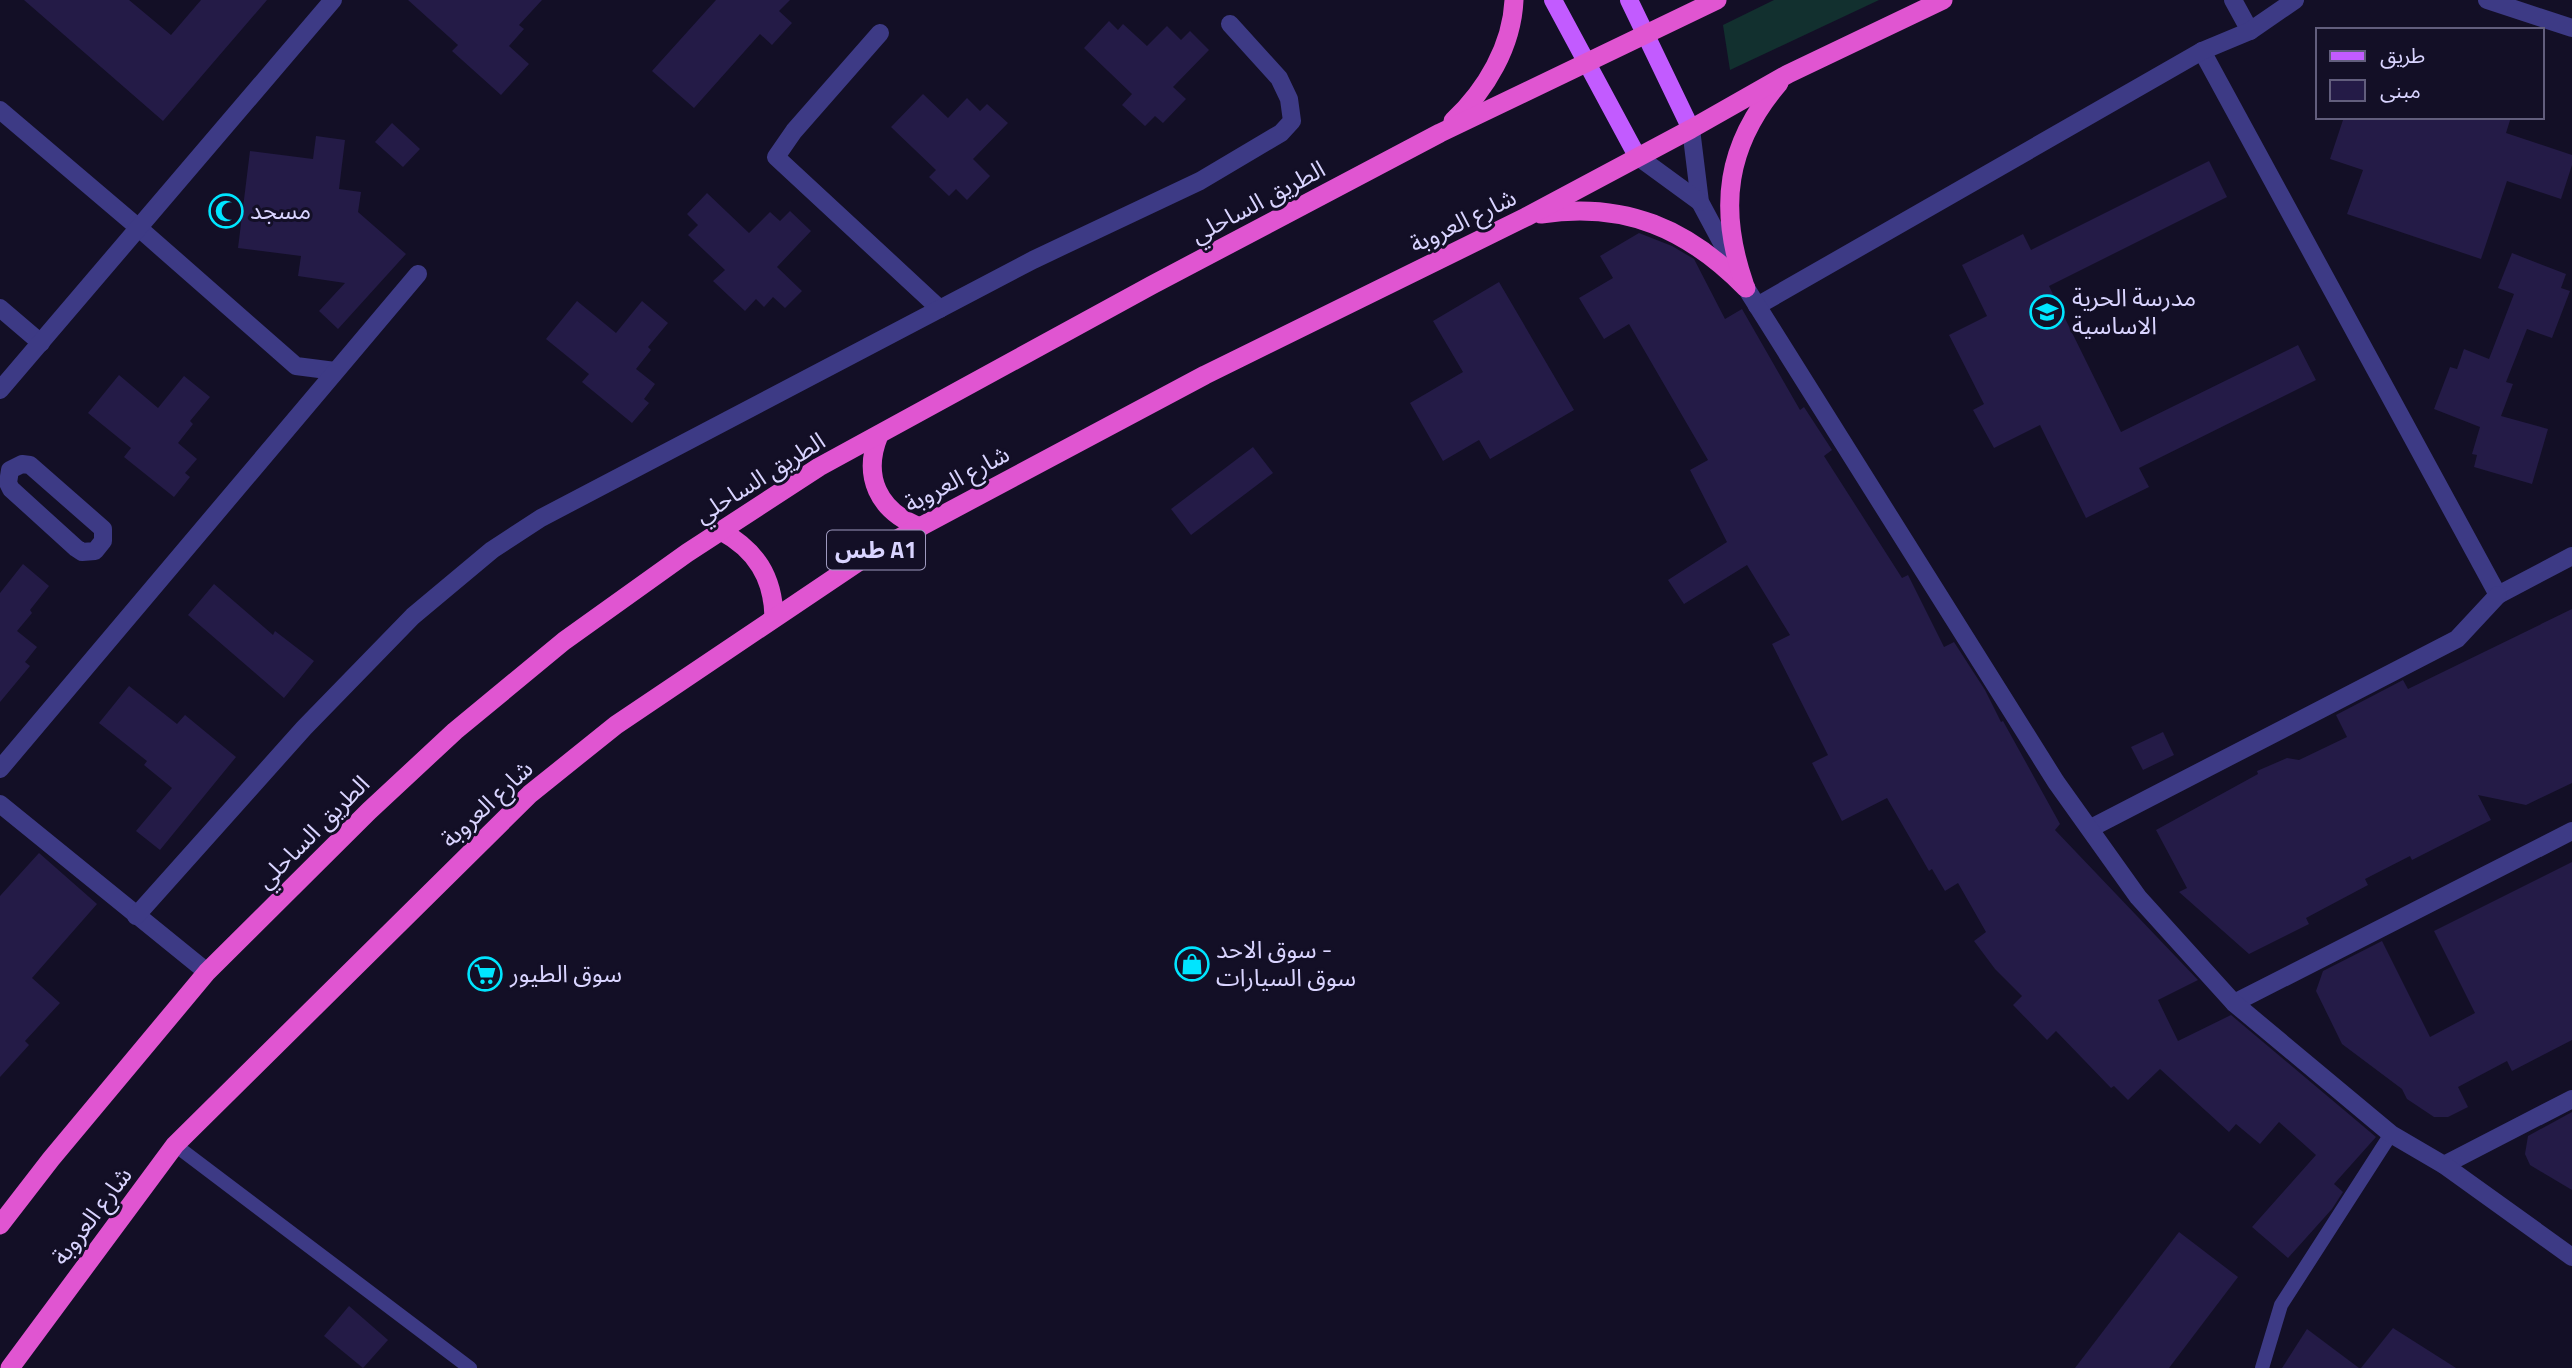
<svg xmlns="http://www.w3.org/2000/svg" width="2572" height="1368" font-family="'Titillium Web','Noto Sans Arabic',sans-serif">
<style>
.green{fill:#12302f}
.building{fill:#241b47}
.lines{fill:none;stroke-linecap:round;stroke-linejoin:round}
.service{stroke:#3d3a85;stroke-width:14}
.minor{stroke:#3d3a85;stroke-width:18}
.tertiary{stroke:#3d3a85;stroke-width:18}
.primary{stroke:#c25bff;stroke-width:18}
.trunk{stroke:#e055d1;stroke-width:19}
.labels{text-anchor:middle;stroke-width:6;stroke-linejoin:round;paint-order:stroke}
.shield{fill:#130f26;stroke:#9e99be;stroke-width:2}
.shield-label{font-size:23px;font-weight:bold;fill:#d9d4ff}
.street-label{font-size:24px;fill:#d9d4ff;stroke:#130f26}
.poi-label{font-size:24px;fill:#d9d4ff;stroke:#130f26;text-anchor:start}
</style>
<rect width="100%" height="100%" fill="#130f26"/>
<polygon class="green" points="1774,0 1879,0 1730,70 1723,25"/>
<g class="building">
<polygon points="24,0 129,0 171,35 201,0 267,0 163,121"/>
<polygon points="408,0 542,0 519,25 524,29 509,46 529,64 501,95 452,51 458,45"/>
<polygon points="716,0 790,0 779,11 792,23 772,45 760,34 694,108 652,71"/>
<polygon points="1109,21 1118,30 1123,24 1147,46 1167,26 1181,40 1190,31 1209,50 1173,87 1186,99 1163,123 1155,116 1145,126 1122,105 1132,94 1084,48"/>
<polygon points="923,94 948,118 967,98 980,111 987,104 1008,123 973,159 990,176 967,200 956,189 949,196 929,177 936,170 891,127"/>
<polygon points="2344,117 2511,117 2506,133 2572,155 2572,165 2561,199 2507,181 2481,259 2347,214 2363,170 2330,159"/>
<polygon points="392,123 420,149 403,167 375,142"/>
<polygon points="316,136 345,140 339,189 361,192 358,212 406,254 338,329 319,311 345,283 298,276 301,256 238,248 250,151 313,159"/>
<polygon points="2209,161 2227,197 2049,286 2121,432 2298,345 2316,380 2139,468 2149,487 2086,518 2040,425 1994,448 1973,410 1984,404 1949,335 1987,316 1962,265 2023,234 2031,250"/>
<polygon points="707,193 749,233 770,212 780,221 790,211 811,231 777,267 802,291 785,308 773,297 764,307 756,299 745,311 713,281 725,270 688,235 698,225 687,214"/>
<polygon points="1639,233 1672,246 1694,259 1725,319 1742,309 1800,410 1804,407 1832,450 1824,456 1902,578 1908,575 1944,647 1954,642 1985,690 2001,722 2003,721 2060,824 2055,830 2198,980 2158,1000 2178,1041 2231,1015 2376,1137 2334,1184 2343,1192 2332,1209 2288,1258 2252,1227 2316,1155 2279,1122 2260,1144 2236,1124 2229,1132 2160,1069 2128,1100 2114,1086 2111,1088 2056,1031 2047,1040 2013,1005 2022,996 1995,969 1974,941 1986,932 1958,883 1945,891 1932,869 1929,871 1887,798 1842,821 1812,763 1828,755 1772,644 1790,635 1747,565 1684,604 1668,580 1727,542 1690,470 1708,460 1629,324 1604,339 1579,298 1613,278 1600,256"/>
<polygon points="2512,253 2566,274 2561,288 2570,291 2552,338 2527,329 2506,382 2513,384 2501,416 2548,429 2532,484 2474,467 2477,455 2472,454 2480,427 2434,409 2450,367 2457,369 2464,349 2489,359 2514,294 2498,288"/>
<polygon points="1499,282 1574,410 1490,459 1479,440 1443,461 1410,403 1463,372 1433,321"/>
<polygon points="577,301 616,333 642,301 668,323 648,347 651,350 636,369 655,384 644,399 649,403 632,423 582,382 589,374 546,339"/>
<polygon points="119,375 158,408 184,376 210,397 190,421 193,424 178,443 197,459 185,473 190,477 174,497 124,457 131,448 88,413"/>
<polygon points="1253,447 1273,473 1191,535 1171,509"/>
<polygon points="23,564 49,586 30,610 32,613 17,631 37,647 25,662 30,666 0,702 0,593"/>
<polygon points="214,584 273,635 275,631 314,661 284,698 188,615"/>
<polygon points="2572,609 2572,783 2526,805 2478,795 2491,820 2412,860 2410,856 2365,879 2368,885 2306,918 2309,924 2249,954 2179,892 2187,888 2156,830 2258,774 2257,771 2287,758 2299,760 2347,737 2336,715 2403,680 2408,689"/>
<polygon points="129,686 177,724 185,715 236,757 160,850 136,831 172,788 144,765 147,761 99,723"/>
<polygon points="2163,732 2174,755 2143,770 2131,747"/>
<polygon points="39,853 97,904 32,978 60,1003 25,1041 29,1045 0,1077 0,896"/>
<polygon points="2572,862 2572,1040 2512,1071 2507,1061 2458,1087 2468,1107 2448,1117 2434,1117 2407,1099 2402,1089 2342,1044 2316,991 2323,971 2382,941 2430,1037 2475,1013 2434,931"/>
<polygon points="2572,1112 2572,1190 2530,1165 2525,1154 2528,1136"/>
<polygon points="2179,1232 2238,1277 2169,1368 2075,1368"/>
<polygon points="349,1306 388,1340 363,1368 324,1336"/>
<polygon points="2393,1328 2456,1368 2361,1368"/>
<polygon points="2307,1329 2359,1368 2282,1368"/>
</g>
<g class="lines">
<g class="service">
<polyline points="175,1145 470,1368"/>
<polyline points="2262,1368 2281,1305 2391,1134"/>
</g>
<g class="minor">
<polyline points="2233,0 2250,31"/>
<polyline points="2487,0 2572,28"/>
<polyline points="880,33 794,131 776,157 940,309"/>
<polyline points="2202,51 2498,595 2572,556"/>
<polyline points="0,110 140,229 296,366 335,371"/>
<polyline points="1757,306 2202,51 2250,31 2295,0"/>
<polyline points="0,308 41,343"/>
<polygon points="22,464 30,465 103,529 103,541 95,551 82,552 76,548 11,489 8,483 10,470"/>
<polyline points="0,769 418,274"/>
<polyline points="0,804 207,972"/>
<polyline points="2091,828 2457,639 2498,595"/>
<polyline points="136,916 304,728 413,616 492,550 541,518 1033,260 1200,181 1281,133 1292,121 1289,99 1279,78 1230,24"/>
<polyline points="2234,1003 2572,831"/>
<polyline points="2444,1165 2572,1099"/>
</g>
<g class="tertiary">
<polyline points="1691,129 1700,202 1746,288 2056,782 2138,897 2234,1003 2391,1134 2444,1165 2572,1257"/>
<polyline points="1637,156 1700,202"/>
<polyline points="0,390 333,0"/>
</g>
<g class="primary">
<polyline points="1553,0 1637,156"/>
<polyline points="1629,0 1691,129"/>
</g>
<g class="trunk">
<path d="M1453 121C1486 90 1512 46 1514 0"/>
<path d="M1541 214C1625 201 1688 229 1746 288"/>
<path d="M1744 283C1718 208 1726 145 1779 83"/>
<path d="M879 435C862 476 878 511 920 527"/>
<path d="M721 531C756 550 773 577 774 617"/>
<polyline points="0,1225 51,1159 207,972 369,811 455,731 564,641 687,553 819,467 1152,285 1440,133 1717,0"/>
<polyline points="10,1368 175,1145 530,794 616,725 873,552 1205,375 1526,217 1691,129 1788,74 1943,0"/>
</g>
</g>
<defs>
<symbol id="mosque-ring" viewBox="-11 -11 22 22"><circle r="9.5" fill="#130f26" stroke="#00e5ff" stroke-width="1.5"/><path d="M3.5-4.9A6 6 0 1 0 3.5 4.9A5 5 0 1 1 3.5-4.9Z" fill="#00e5ff"/></symbol>
<symbol id="school-ring" viewBox="-11 -11 22 22"><circle r="9.5" fill="#130f26" stroke="#00e5ff" stroke-width="1.5"/><path d="M0-5L7-2L0 1L-7-2ZM-4 1L0 2.5L4 1V4Q0 6-4 4Z" fill="#00e5ff"/></symbol>
<symbol id="shop-ring" viewBox="-11 -11 22 22"><circle r="9.5" fill="#130f26" stroke="#00e5ff" stroke-width="1.5"/><path d="M-5-2.5h2.3a2.7 3.5 0 0 1 5.4 0H5L5.5 6h-11ZM-1.5-2.5h3a1.5 2.3 0 0 0-3 0Z" fill="#00e5ff"/></symbol>
<symbol id="supermarket-ring" viewBox="-11 -11 22 22"><circle r="9.5" fill="#130f26" stroke="#00e5ff" stroke-width="1.5"/><path d="M-6-5.5h2.5l.6 2H6L4.5 2H-2.5L-4.4-4H-6ZM-1.5 3.2a1.3 1.3 0 1 0 .1 0ZM3 3.2a1.3 1.3 0 1 0 .1 0Z" fill="#00e5ff"/></symbol>
</defs>
<g fill-rule="evenodd">
<use href="#mosque-ring" x="207" y="192" width="38" height="38"/>
<use href="#school-ring" x="2028" y="293" width="38" height="38"/>
<use href="#shop-ring" x="1173" y="945" width="38" height="38"/>
<use href="#supermarket-ring" x="466" y="955" width="38" height="38"/>
</g>
<g class="labels">
<rect class="shield" x="827" y="530.5" width="98" height="39" rx="5"/>
<g class="shield-label">
<text x="876" y="558">طس A1</text>
</g>
<g class="street-label">
<text transform="translate(1258 202) rotate(-28)" y="8">الطريق الساحلي</text>
<text transform="translate(1463 221) rotate(-26)" y="8">شارع العروبة</text>
<text transform="translate(760 478) rotate(-32)" y="8">الطريق الساحلي</text>
<text transform="translate(957 479) rotate(-28)" y="8">شارع العروبة</text>
<text transform="translate(487 804) rotate(-43)" y="8">شارع العروبة</text>
<text transform="translate(313 832) rotate(-45)" y="8">الطريق الساحلي</text>
<text transform="translate(92 1216) rotate(-53)" y="8">شارع العروبة</text>
</g>
<g class="poi-label">
<text x="250" y="219">مسجد</text>
<text x="2072" y="306">مدرسة الحرية<tspan x="2072" dy="28">الاساسية</tspan></text>
<text x="1216" y="958">سوق الاحد -<tspan x="1216" dy="28">سوق السيارات</tspan></text>
<text x="510" y="982">سوق الطيور</text>
</g>
</g>
<rect x="2316" y="28" width="228" height="91" fill="#130f26" stroke="#625e7d" stroke-width="2"/>
<rect x="2330" y="51" width="35" height="10" fill="#c25bff" stroke="#625e7d" stroke-width="2"/>
<text x="2380" y="63" font-size="21" fill="#d9d4ff">طريق</text>
<rect x="2330" y="80" width="35" height="21" fill="#241b47" stroke="#625e7d" stroke-width="2"/>
<text x="2380" y="98" font-size="21" fill="#d9d4ff">مبنى</text>
</svg>
